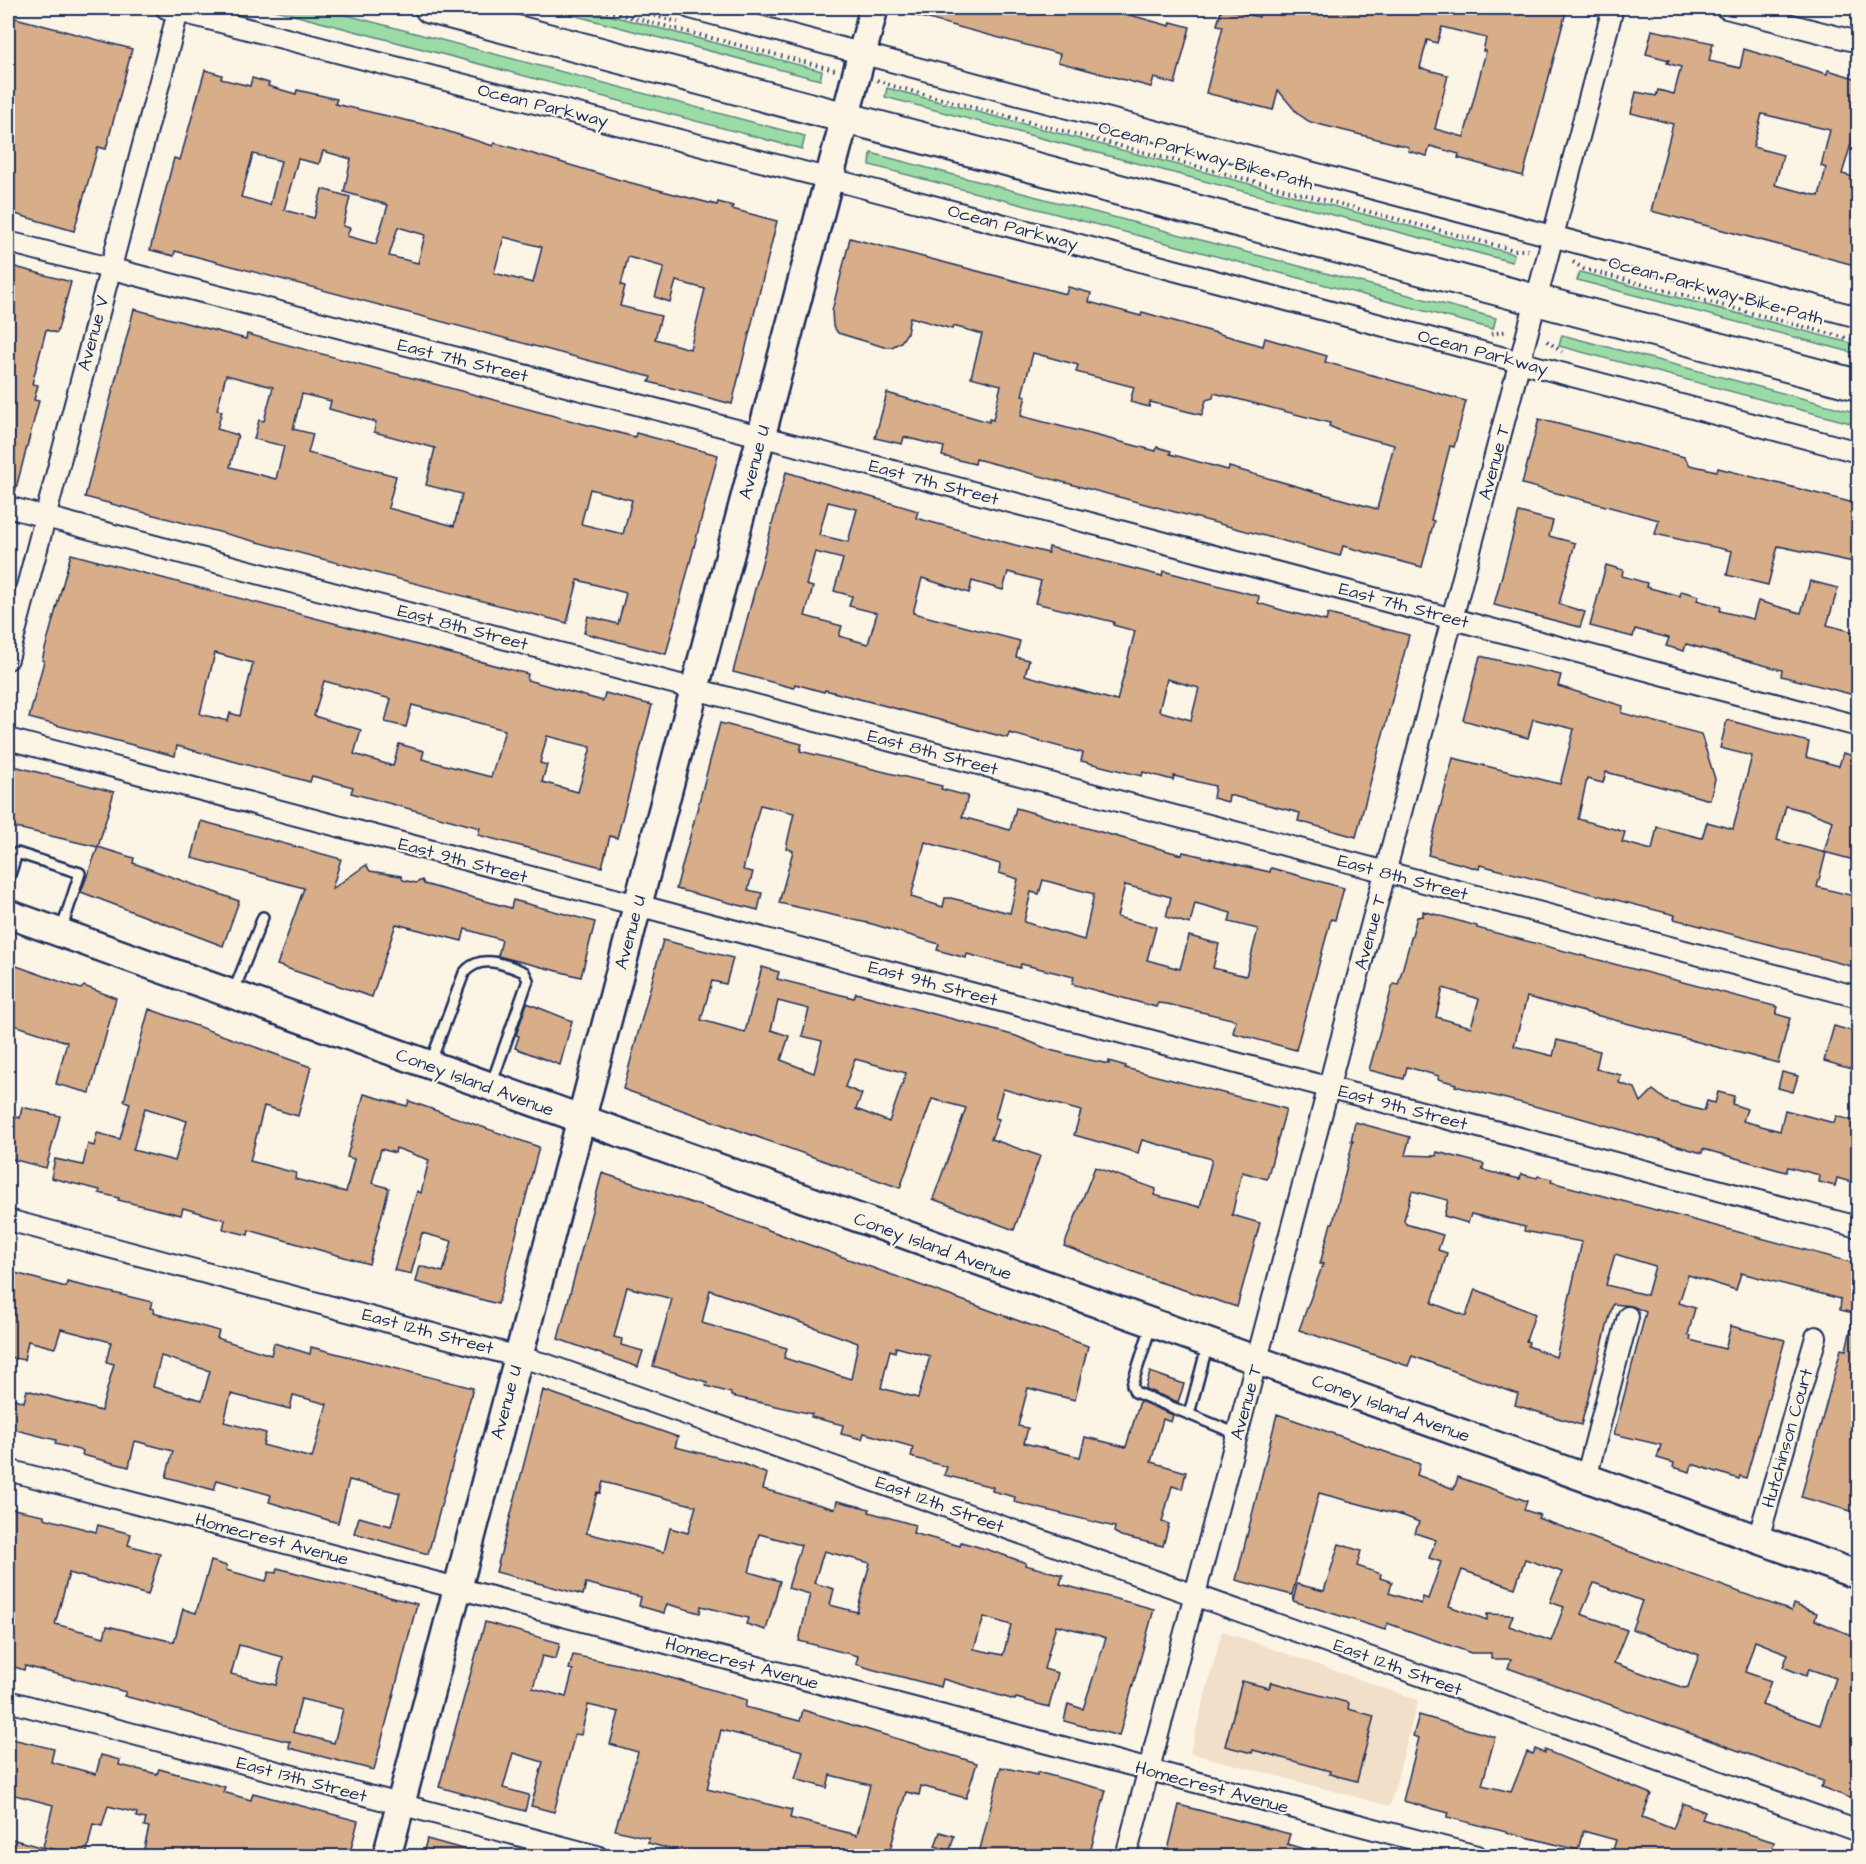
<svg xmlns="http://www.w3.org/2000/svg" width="1866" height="1864" font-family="'Architects Daughter',sans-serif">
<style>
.built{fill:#f1dfc9}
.green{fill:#9bdca6;stroke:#5b8682;stroke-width:1.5}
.building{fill:#d8ad89;stroke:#1b2f5e;stroke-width:1.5;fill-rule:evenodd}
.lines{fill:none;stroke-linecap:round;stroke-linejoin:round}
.lane-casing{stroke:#1b2f5e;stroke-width:14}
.street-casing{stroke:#1b2f5e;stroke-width:24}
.secondary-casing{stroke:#1b2f5e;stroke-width:32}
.primary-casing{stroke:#1b2f5e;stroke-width:34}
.path{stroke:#1b2f5e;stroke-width:4;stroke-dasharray:1.5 4.5;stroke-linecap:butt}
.lane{stroke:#fcf5e5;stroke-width:9}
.street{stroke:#fcf5e5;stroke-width:20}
.secondary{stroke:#fcf5e5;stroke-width:27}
.primary{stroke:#fcf5e5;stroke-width:30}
.labels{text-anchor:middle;stroke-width:4.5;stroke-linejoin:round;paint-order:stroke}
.street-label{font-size:18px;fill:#1b2f5e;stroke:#fcf5e5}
</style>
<rect width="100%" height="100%" fill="#fcf5e5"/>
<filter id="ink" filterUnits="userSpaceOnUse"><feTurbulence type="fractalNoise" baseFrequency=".0167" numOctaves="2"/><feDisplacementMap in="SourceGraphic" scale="12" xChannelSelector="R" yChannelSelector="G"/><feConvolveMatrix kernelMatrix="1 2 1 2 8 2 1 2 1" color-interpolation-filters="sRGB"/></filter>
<g filter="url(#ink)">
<polygon class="built" points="1222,1631 1418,1700 1390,1806 1190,1753"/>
<g class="green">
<polygon points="267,8 320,8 805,136 802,149"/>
<polygon points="546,8 582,8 822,71 820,80"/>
<polygon points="887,88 1514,254 1512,262 885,97"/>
<polygon points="871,153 1496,318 1493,329 870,165"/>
<polygon points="1580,272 1858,345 1858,354 1577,280"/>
<polygon points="1562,335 1858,413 1858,425 1559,346"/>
</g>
<g class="building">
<polygon points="902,8 1120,8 1119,12 1170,26 1171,22 1190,27 1175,84 1154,78 1151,87 1058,62 1060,54 902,12"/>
<path d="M1222 8 1259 17 1261 8H1567L1523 176 1458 158 1459 154 1430 146 1427 156 1408 151 1409 147 1310 122 1298 114 1278 90 1273 110 1206 93 1223 26 1217 25ZM1442 27 1486 38 1483 51H1486L1464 137 1435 129 1448 75 1420 68 1427 40 1437 43Z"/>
<polygon points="8,16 132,49 106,149 98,147 74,231 8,212"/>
<path d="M1652 30 1713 43 1709 61 1740 68 1744 49 1827 74 1828 70 1858 79V138L1853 137 1842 174 1858 178V266L1651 211 1673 124 1631 113 1636 92 1656 96 1658 90 1674 94 1681 67 1667 63 1669 60 1646 54ZM1762 114 1830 130 1821 166 1826 168 1819 196 1775 185 1783 155 1753 147Z"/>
<path d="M205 70 222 75 221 79 250 86 252 78 269 83 268 86 296 94 297 90 337 99 335 104 431 126 493 146 494 143 510 147 620 180 717 205 718 202 733 206 732 209 777 221 732 404 649 382 651 377 175 251 174 256 150 250 174 158 180 160ZM323 151 351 159 344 192 388 205 376 244 347 236 350 228 343 226 350 197 322 189 314 218 284 210 298 159 319 164ZM253 154 281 161 270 205 241 197ZM398 227 425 235 418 263 389 256ZM504 237 542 247 533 283 494 273ZM628 257 664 267 655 297 670 302 676 281 705 289 690 349 655 339 661 316 620 306 625 286 621 285Z"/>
<path d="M850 238 1066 294 1068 287 1091 293 1089 302 1141 316 1142 312 1263 346 1265 338 1327 356 1325 362 1466 401 1454 447 1450 446 1431 520 1434 521 1422 567 1343 546 1340 556 995 464 976 459 975 464 942 456 944 447 904 437 902 444 875 438 887 393 989 422V419L993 420 1001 385 971 377 982 334 953 326 952 329 910 317 907 333 901 342 892 347H884L838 333 833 326 832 311ZM1033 353 1078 365 1076 372 1134 387 1130 402 1149 407 1150 402 1202 415 1206 400 1213 398 1214 393 1330 423 1329 426 1343 432 1394 445 1377 509 1229 467 1228 470 1170 454 1171 451 1157 447 1156 451 1021 416 1026 396 1022 395Z"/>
<polygon points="8,265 71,282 57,333 46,330 32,384 38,385 34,400 39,401 14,496 8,495"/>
<path d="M134 309 246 339 247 334 588 425 635 437 636 433 718 455 666 654 584 633 588 616 618 624 626 593 578 580 567 623 85 497ZM226 375 273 387 264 421 259 420 254 439 284 446 276 479 230 467 238 435 217 429 222 411 217 410ZM302 394 331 401 329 409 376 422 374 432 435 448 426 485 462 494 454 526 388 508 396 476 308 453 313 434 293 429ZM590 489 632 500 623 534 581 524Z"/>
<polygon points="1539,419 1684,457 1690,465 1717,471 1718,468 1858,504 1858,563 1778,546 1768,585 1727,575 1732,551 1655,534 1659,520 1522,484"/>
<path d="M786 472 918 511 916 518 1015 545 1048 553 1049 547 1162 576 1163 571 1259 596 1258 603 1285 611 1326 621 1328 614 1409 635 1356 837 1298 821 1300 813 1229 795 1228 802 1213 798 1215 786 1174 776 1173 780 1143 772 1142 776 1081 761 1083 753 1009 733 1008 738 825 690 824 692 795 684 794 688 733 672ZM828 502 857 509 848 542 819 535ZM815 552 843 559 834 591 852 596 849 606 877 613 868 644 839 636 842 626 805 616 813 587 806 585ZM1008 572 1041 581 1035 603 1114 622 1113 625 1135 631 1117 701 1025 675 1029 660 1016 657 1020 641 913 613 922 578 969 593 972 581 1003 590ZM1167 679 1199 688 1191 720 1159 711Z"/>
<polygon points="1519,512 1553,521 1549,536 1575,543 1559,604 1585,612 1580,627 1494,605"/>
<path d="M71 554 528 674 527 680 603 701 605 693 652 705 617 838 610 836 602 867 478 835 480 828 351 793 353 787 312 776 310 782 177 746 175 756 29 718 44 661 42 660ZM215 653 253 663 240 716 230 713 228 721 200 714ZM324 681 391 699 385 722 406 727 412 705 505 730 491 777 422 759 424 751 399 744 393 766 354 754 361 730 314 716ZM547 736 591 747 578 792 542 782 547 765 540 763Z"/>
<polygon points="1606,565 1623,570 1622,576 1647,583 1646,587 1680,596 1681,591 1699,596 1697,600 1721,607 1720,611 1753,619 1758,601 1801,613 1810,581 1838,588 1827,625 1858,633 1858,696 1781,676 1782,670 1686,644 1684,651 1666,646 1669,638 1635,629 1633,637 1590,626"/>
<polygon points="1480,656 1561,675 1558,686 1623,706 1622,713 1701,734 1715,779 1710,800 1606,772 1603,783 1587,779 1578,819 1625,832 1622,842 1652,850 1657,827 1702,838 1707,822 1733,829 1752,756 1720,748 1727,720 1809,742 1806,757 1839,766 1843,753 1858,757 1858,843 1854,860 1824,852 1833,821 1809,812 1786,806 1777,840 1826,853 1817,887 1858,897 1858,968 1674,919 1675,915 1480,865 1479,869 1428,855 1453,758 1560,784 1574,729 1533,719 1528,738 1463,720"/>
<path d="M720 723 802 744 800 751 942 786 941 789 968 796 962 817 1010 830 1016 808 1182 855 1183 852 1270 872 1271 868 1344 888 1335 920 1331 919 1296 1050 1233 1033 1236 1020 1167 1004 1158 1003 1156 1007 1072 984 1074 977 1021 964 1020 968 967 954 966 958 937 950 939 944 872 924 779 903 793 851 786 848 794 813 760 805 743 870 753 872 748 890 762 893 758 910 676 889ZM925 842 1000 864 999 873 1018 879 1010 913 951 898H945L943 907 911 897ZM1043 880 1094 894 1084 940 1024 922 1031 892 1039 894ZM1125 885 1171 897 1166 917 1190 924 1195 903 1231 913 1229 922 1258 929 1246 976 1213 968 1219 944 1189 936 1180 969 1147 960 1156 927 1117 917Z"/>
<polygon points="10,765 114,792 98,847 8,826"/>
<polygon points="201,821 341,859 332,889 366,865 370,871 401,876 403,880 416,883 422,880 424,884 511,908 513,900 595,922 581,977 498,956 502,940 465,929 462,941 396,924 372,997 277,965 304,888 192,858"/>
<polygon points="98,847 134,858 133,863 239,901 223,946 81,892"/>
<path d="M1423 911 1477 926V928L1778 1007 1776 1014 1790 1018 1778 1063 1527 997 1514 1046 1553 1056 1557 1040 1600 1051 1596 1069 1621 1075 1619 1083 1635 1088 1641 1102 1653 1090 1667 1101 1704 1111 1707 1101 1715 1103 1718 1092 1734 1096 1732 1104 1747 1109 1743 1121 1780 1131 1785 1110 1834 1123 1836 1116 1858 1122V1184L1837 1178 1835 1186 1819 1182 1820 1175 1788 1167 1786 1172 1703 1149 1702 1153 1577 1117 1455 1086 1456 1084 1438 1079 1439 1076 1407 1067 1404 1079 1369 1070 1393 984 1398 985 1417 917 1423 916ZM1443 988 1479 999 1471 1027 1436 1017Z"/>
<path d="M663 940 733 958 726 984 712 981 701 1020 745 1032 762 967 779 972 777 979 854 998 856 993 1016 1036 1050 1050 1085 1059 1109 1064V1061L1126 1066 1125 1068 1286 1109 1267 1179 1242 1172 1236 1197 1232 1215 1260 1223 1237 1307 1147 1278 1064 1246 1095 1167 1156 1189 1154 1195 1200 1207 1212 1159 1142 1140 1138 1153 1074 1135 1081 1111 1003 1089 995 1118 999 1119 991 1139 1040 1156 1014 1230 933 1199 966 1108 932 1099 900 1188 623 1089ZM778 1001 809 1009 802 1036 822 1041 814 1073 781 1060 789 1036 771 1030ZM855 1059 906 1073 889 1122 856 1109 862 1094 845 1087Z"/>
<polygon points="8,963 81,989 84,986 116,998 90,1093 56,1084 67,1042 8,1023"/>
<polygon points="527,1003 572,1021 560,1065 515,1048 519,1036 516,1035"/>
<path d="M149 1009 311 1067 298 1116 264 1106 250 1161 296 1173 295 1179 346 1192 354 1159 347 1157 364 1094 407 1106 409 1101 539 1147 498 1304 416 1282 420 1266 443 1272 452 1241 422 1233 411 1274 394 1270 417 1191 421 1193 429 1160 396 1148 395 1153 381 1149 372 1183 389 1188 369 1264 249 1230 248 1235 223 1229 225 1220 183 1208 181 1215 118 1200 119 1198 99 1193 100 1190 51 1178 55 1159 83 1165 88 1144 94 1146 97 1133 120 1139 130 1103 124 1101ZM145 1108 187 1121 175 1161 133 1150Z"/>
<polygon points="1834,1026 1858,1033 1858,1071 1824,1061"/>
<polygon points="1782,1072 1798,1076 1793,1092 1778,1088"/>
<polygon points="22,1107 60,1116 46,1168 8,1158 8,1114 20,1118"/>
<path d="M1355 1122 1410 1137 1405 1155 1436 1156 1437 1152 1484 1164 1482 1170 1520 1179 1521 1174 1537 1178 1538 1176 1552 1179 1551 1182 1858 1264V1314L1840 1310 1841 1299 1741 1273 1736 1290 1688 1275 1679 1303 1695 1308 1688 1335 1691 1336 1690 1340 1725 1349 1731 1326 1785 1340 1746 1478 1740 1476 1739 1479 1692 1464 1690 1472 1673 1467 1674 1463 1657 1458 1661 1445 1614 1434 1646 1312 1632 1306 1613 1304 1581 1425 1515 1405 1518 1394 1412 1356 1408 1366 1299 1330 1323 1264H1320L1331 1223H1333L1353 1141H1351ZM1412 1191 1448 1200 1444 1216 1468 1223 1471 1214 1525 1227 1524 1231 1582 1242 1556 1357 1528 1346 1529 1342 1526 1341 1535 1314 1475 1289 1466 1316 1432 1303 1447 1253 1438 1250 1443 1235 1406 1224 1404 1220ZM1615 1254 1655 1266 1647 1295 1606 1285Z"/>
<path d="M602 1173 716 1211 1088 1346 1075 1400 1028 1388 1018 1426 1028 1428 1024 1443 1080 1457 1085 1437 1126 1447 1140 1401 1173 1415 1171 1422 1163 1419 1151 1462 1186 1472 1182 1489 1172 1486 1162 1522 1169 1524 1163 1546 1121 1536 1114 1532 1115 1527 1014 1502 1015 1497 992 1491 993 1487 944 1475 947 1467 911 1457 913 1447 864 1433 862 1439 841 1434 843 1425 811 1417 812 1414 731 1396V1393L706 1386 707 1382 653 1366 672 1299 627 1287 614 1337 622 1339 621 1345 643 1351 638 1367 558 1339ZM710 1290 858 1343 851 1379 784 1358 787 1348 702 1323ZM896 1347 930 1356 918 1398 881 1388 890 1350 895 1352Z"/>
<path d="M8 1271 66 1287 67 1282 152 1302 150 1308 154 1309 153 1313 219 1331 217 1338 271 1355 274 1343 310 1354 311 1347 473 1388 428 1554 354 1533 359 1517 391 1526 400 1493 349 1480 338 1523 269 1502 271 1495 217 1480 214 1490 166 1477 173 1451 135 1441 129 1467 82 1455 83 1451 55 1444 56 1440 8 1428V1397L24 1402 27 1390 101 1411 114 1364 106 1362 111 1342 61 1329 55 1348 28 1341 24 1360 8 1357ZM161 1356 210 1371 202 1400 153 1387ZM231 1394 290 1409 293 1395 327 1404 312 1458 263 1445 266 1433 224 1422Z"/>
<polygon points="1853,1320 1858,1321 1858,1513 1801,1497 1841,1349 1846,1350"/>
<polygon points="1150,1372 1184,1384 1178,1402 1145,1389"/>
<path d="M543 1390 678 1437 675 1447 741 1463 767 1474 763 1489 835 1509 837 1501 870 1509 869 1512 915 1525 913 1533 960 1546 961 1542 989 1550 1026 1563 1025 1565 1063 1575 1060 1584 1154 1609 1119 1736 1064 1721 1068 1704 1083 1709 1106 1638 1097 1635 1056 1625 1044 1669 1058 1673 1049 1707 1016 1698 1015 1700 943 1679 941 1687 871 1669 856 1664 858 1656 799 1641 810 1594 788 1588 801 1545 759 1534 749 1572 780 1581 766 1630 746 1624 748 1618 701 1606 700 1613 667 1604 664 1613 639 1606 641 1597 586 1583 583 1595 496 1572ZM603 1482 696 1506 688 1533 670 1528 664 1552 586 1533 597 1492 600 1493ZM824 1551 870 1563 857 1612 830 1605 834 1589 814 1583ZM984 1617 1011 1625 1003 1655 974 1649Z"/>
<path d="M1277 1414 1420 1464 1417 1475 1454 1489 1458 1477 1527 1501 1524 1510 1540 1515 1538 1518 1791 1611 1793 1604 1817 1613 1815 1620 1858 1638V1669L1851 1690 1858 1691V1801L1821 1787 1823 1781 1508 1668 1511 1659H1491V1653H1471L1387 1623 1385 1630 1293 1601 1297 1584 1324 1591 1339 1544 1361 1551 1357 1566 1381 1574 1380 1578 1392 1582 1389 1593 1421 1604 1423 1597 1428 1599 1441 1562 1429 1558 1436 1540 1415 1533 1419 1522 1404 1516 1319 1493 1292 1595 1236 1580ZM1525 1559 1562 1572 1550 1602 1564 1607 1551 1641 1509 1626 1513 1615 1487 1614V1620L1449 1606 1462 1570 1515 1588ZM1594 1583 1642 1601 1632 1629 1699 1655 1688 1687 1684 1688 1614 1663 1627 1630 1581 1614ZM1755 1641 1788 1654 1783 1667 1806 1676 1809 1669 1836 1678 1820 1725 1762 1705 1771 1681 1745 1672Z"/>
<path d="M8 1508 44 1515V1518L96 1532 98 1525 131 1534 128 1545 160 1554 148 1595 69 1573 55 1624 104 1637 107 1626 174 1642 183 1609 196 1613 211 1561 227 1566 226 1570 266 1581 269 1572 276 1573 277 1568 417 1604 374 1770 289 1748 290 1740V1742L224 1726 192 1714 124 1696 126 1692 25 1666 24 1670 8 1665ZM239 1645 283 1657 276 1685 231 1674ZM301 1699 343 1709 334 1743 293 1732Z"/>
<path d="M485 1622 560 1643 556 1659 542 1656 533 1688 566 1697 573 1670 569 1669 573 1655 637 1668 747 1700 745 1707 800 1721 803 1710 977 1763 966 1798 921 1786 919 1795 906 1792 888 1857H704L670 1849 648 1843 649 1838 615 1830 638 1752 610 1744 619 1712 588 1705 581 1735 575 1734 554 1812 531 1806 543 1762 513 1753 503 1788 529 1795 525 1811 439 1787ZM721 1730 803 1751 795 1779 827 1788 830 1775 870 1785 857 1835 790 1818 792 1810 707 1789Z"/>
<polygon points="1242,1681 1269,1688 1271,1682 1349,1703 1348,1709 1374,1716 1357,1781 1329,1774 1330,1771 1253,1750 1252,1753 1225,1746"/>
<polygon points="1419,1715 1495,1737 1482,1785 1511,1792 1527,1752 1533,1754 1535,1749 1545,1753 1545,1750 1651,1794 1642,1817 1673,1829 1683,1803 1705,1812 1702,1819 1774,1842 1770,1857 1611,1857 1616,1840 1583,1831 1578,1850 1447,1817 1449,1813 1403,1801 1419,1738 1413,1736"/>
<polygon points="8,1738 54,1749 51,1762 96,1774 101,1755 120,1760 119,1765 141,1770 157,1774 159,1769 225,1787 223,1792 251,1800 253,1793 358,1821 349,1857 159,1857 143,1853 149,1827 144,1826 146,1819 136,1817 137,1813 108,1806 102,1826 93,1824 86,1856 43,1847 53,1805 11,1794 12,1786 8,1784"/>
<polygon points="1001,1767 1037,1775 1037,1772 1106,1790 1089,1857 978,1857"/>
<polygon points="1179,1805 1290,1834 1287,1844 1314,1852 1314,1857 1241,1857 1218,1850 1216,1857 1167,1854"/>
<polygon points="940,1832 954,1836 950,1851 935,1846"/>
<polygon points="8,1838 58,1852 58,1857 8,1857"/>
<polygon points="427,1839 474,1852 474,1857 422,1857"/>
</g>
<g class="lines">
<defs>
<g id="lane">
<polyline points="8,881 17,853 80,873 61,931"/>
<polyline points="233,993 263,917"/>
<path d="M430 1064 464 973C480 953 505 964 524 972L528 980 491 1085"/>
<polyline points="1151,1326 1132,1385 1135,1392 1237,1434"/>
<polyline points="1189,1414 1207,1347"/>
</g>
<g id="street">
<polyline points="166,8 854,185 1858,452"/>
<polyline points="690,8 1858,317"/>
<polyline points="1726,8 1858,42"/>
<polyline points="8,242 787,443 1858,726"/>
<polyline points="8,507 1858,997"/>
<polyline points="8,659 179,8"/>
<polyline points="8,739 1858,1227"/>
<polyline points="8,1220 545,1364 1858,1831"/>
<polyline points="8,1470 1477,1856"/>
<polyline points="1586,1478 1628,1317"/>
<polyline points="1758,1539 1816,1337"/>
<polyline points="8,1701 597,1856"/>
<polyline points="1126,1856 1613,8"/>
</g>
<g id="secondary">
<polyline points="8,914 1858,1575"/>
<polyline points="387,1856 874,8"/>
</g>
<polyline id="primary" points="430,8 1858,385"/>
</defs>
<use href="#lane" class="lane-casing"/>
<use href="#street" class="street-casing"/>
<use href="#secondary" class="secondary-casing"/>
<use href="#primary" class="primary-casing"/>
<g class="path">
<polyline points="595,8 835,70"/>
<polyline points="625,8 678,22"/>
<polyline points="877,80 893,86 1514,250 1528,250"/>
<polyline points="1573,262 1584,269 1858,341"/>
<polyline points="1491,334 1508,331"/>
<polyline points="1547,341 1562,352"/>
</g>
<use href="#lane" class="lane"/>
<use href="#street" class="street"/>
<use href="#secondary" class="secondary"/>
<use href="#primary" class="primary"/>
</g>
</g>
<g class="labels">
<g class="street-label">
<text transform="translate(543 105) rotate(14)" y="6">Ocean Parkway</text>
<text transform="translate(1206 155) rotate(15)" y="6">Ocean Parkway Bike Path</text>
<text transform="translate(1013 227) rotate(15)" y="6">Ocean Parkway</text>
<text transform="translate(1716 290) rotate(15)" y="6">Ocean Parkway Bike Path</text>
<text transform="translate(93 333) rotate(-75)" y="6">Avenue V</text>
<text transform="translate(1483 352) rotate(15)" y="6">Ocean Parkway</text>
<text transform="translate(463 360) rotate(14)" y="6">East 7th Street</text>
<text transform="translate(754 462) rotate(-75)" y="6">Avenue U</text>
<text transform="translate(1494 462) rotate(-75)" y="6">Avenue T</text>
<text transform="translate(934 482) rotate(15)" y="6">East 7th Street</text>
<text transform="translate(1404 605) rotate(15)" y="6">East 7th Street</text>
<text transform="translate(463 627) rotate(15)" y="6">East 8th Street</text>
<text transform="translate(933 752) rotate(15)" y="6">East 8th Street</text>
<text transform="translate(463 860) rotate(15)" y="6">East 9th Street</text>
<text transform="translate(1403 877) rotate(15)" y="6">East 8th Street</text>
<text transform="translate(630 932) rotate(-75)" y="6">Avenue U</text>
<text transform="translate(1370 932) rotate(-75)" y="6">Avenue T</text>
<text transform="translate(933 983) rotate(15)" y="6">East 9th Street</text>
<text transform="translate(475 1082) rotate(20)" y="6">Coney Island Avenue</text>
<text transform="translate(1403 1107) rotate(15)" y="6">East 9th Street</text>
<text transform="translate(933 1246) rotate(20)" y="6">Coney Island Avenue</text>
<text transform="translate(428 1331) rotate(15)" y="6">East 12th Street</text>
<text transform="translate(506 1402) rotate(-75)" y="6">Avenue U</text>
<text transform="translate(1246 1402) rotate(-75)" y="6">Avenue T</text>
<text transform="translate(1391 1408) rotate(20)" y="6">Coney Island Avenue</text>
<text transform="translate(1787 1438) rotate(-74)" y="6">Hutchinson Court</text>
<text transform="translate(940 1504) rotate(20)" y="6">East 12th Street</text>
<text transform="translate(272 1539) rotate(15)" y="6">Homecrest Avenue</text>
<text transform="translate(742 1663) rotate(15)" y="6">Homecrest Avenue</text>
<text transform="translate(1398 1667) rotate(20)" y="6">East 12th Street</text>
<text transform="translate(302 1779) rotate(15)" y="6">East 13th Street</text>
<text transform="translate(1212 1787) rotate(15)" y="6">Homecrest Avenue</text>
</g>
</g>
<rect width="1866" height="1864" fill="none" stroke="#fcf5e5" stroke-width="30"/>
<rect x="15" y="15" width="1836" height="1834" fill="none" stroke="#1b2f5e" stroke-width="2" filter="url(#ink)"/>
</svg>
